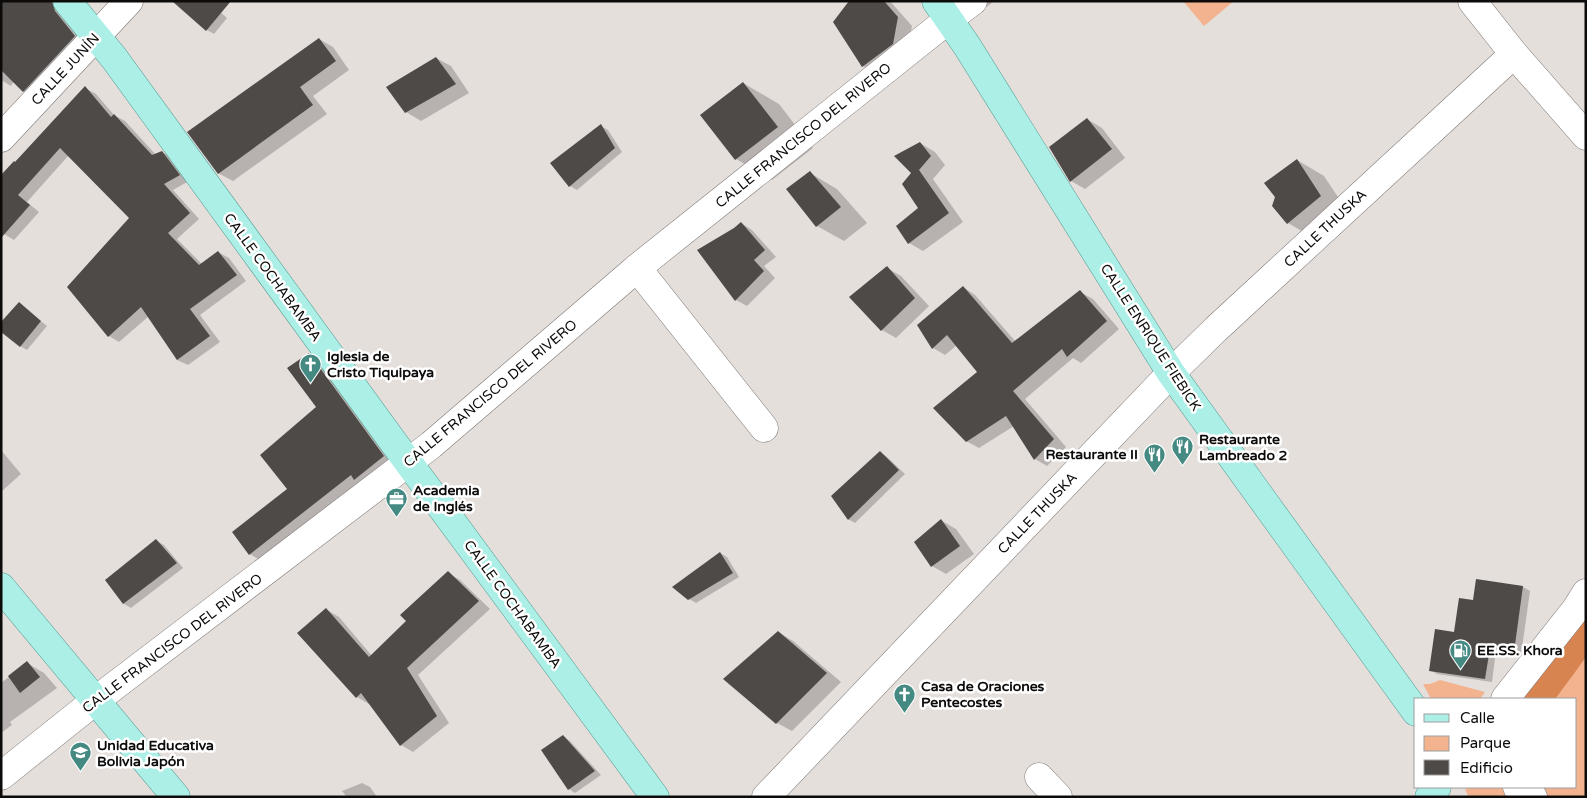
<svg xmlns="http://www.w3.org/2000/svg" width="1587" height="798" font-family="'Varela Round',sans-serif">
<style>
.green{fill:#f2b38e}
.shadow{fill:#0003}
.lines{fill:none;stroke-linecap:round;stroke-linejoin:round}
.canal{stroke:#d88450;stroke-width:29}
.building{fill:#4e4a47}
.minor-casing{stroke:#7d7875;stroke-width:29}
.major-casing{stroke:#50998f;stroke-width:29}
.minor{stroke:#fff;stroke-width:28}
.major{stroke:#acefe7;stroke-width:28}
.labels{text-anchor:middle;stroke-width:5;stroke-linejoin:round;paint-order:stroke}
.street-label{font-size:14px;fill:#0d0b0a;stroke:#fff}
.poi-label{font-size:14px;font-weight:bold;fill:#0d0b0a;stroke:#fff;text-anchor:start}
</style>
<rect width="100%" height="100%" fill="#e5dfdc"/>
<g class="green">
<polygon points="1183,1 1234,1 1204,26"/>
<polygon points="1586,658 1586,797 1469,797 1465,790 1468,787 1576,787 1576,699 1552,699"/>
<polygon points="1440,680 1485,692 1480,699 1431,699 1423,684 1430,684"/>
</g>
<g class="shadow">
<polygon points="1,1 60,1 94,48 43,102 23,91 14,81 11,86 1,80"/>
<polygon points="208,1 227,18 214,34 207,30"/>
<polygon points="851,1 890,1 912,26 907,52 877,75 863,66 835,22"/>
<polygon points="968,1 994,1 983,10"/>
<polygon points="319,39 333,47 349,70 313,96 327,114 233,181 218,173"/>
<polygon points="436,58 451,66 469,93 421,121 406,112"/>
<polygon points="743,83 779,104 813,148 772,180 736,159"/>
<polygon points="85,88 96,94 114,115 125,121 156,155 162,152 172,158 189,181 173,190 199,219 177,239 202,264 218,252 229,258 246,281 200,315 220,342 188,365 177,360 149,316 119,342 109,336 69,287 130,218 69,155 27,202 39,212 14,240 4,234 1,177"/>
<polygon points="1087,119 1102,128 1125,158 1085,189 1071,181"/>
<polygon points="601,126 608,130 622,152 577,190 570,186"/>
<polygon points="920,143 935,152 945,165 933,179 963,222 923,251 909,243 920,209 913,173"/>
<polygon points="1297,160 1324,176 1348,212 1315,239 1288,223 1273,206 1276,197"/>
<polygon points="810,173 837,189 867,223 844,241 817,226"/>
<polygon points="741,223 752,230 776,257 764,266 775,278 747,306 736,300 698,251 734,229"/>
<polygon points="887,268 901,276 929,306 896,338 882,330"/>
<polygon points="963,287 975,295 1016,342 1080,292 1093,299 1119,329 1081,363 1073,358 1025,399 1066,447 1047,466 1035,459 1014,426 979,448 966,441 979,372 957,345 945,355 933,348"/>
<polygon points="19,304 47,326 27,350 20,346"/>
<polygon points="309,354 322,362 397,464 263,562 250,554 288,489 318,408"/>
<polygon points="1,450 21,474 1,492"/>
<polygon points="881,453 887,457 905,474 855,523 848,519"/>
<polygon points="942,521 956,529 974,554 946,574 932,566"/>
<polygon points="157,541 164,545 183,568 131,608 124,604 106,581"/>
<polygon points="720,553 727,557 739,577 696,603 689,599"/>
<polygon points="448,573 460,580 490,609 418,675 449,723 413,752 401,745 370,703 369,704 357,697 327,610 339,617 372,656 408,621"/>
<polygon points="1523,587 1530,591 1521,655 1496,651 1492,682 1437,674 1430,670 1474,601"/>
<polygon points="778,632 793,641 841,682 792,731 777,723"/>
<polygon points="27,663 44,673 57,688 10,722 12,725 1,733 1,683"/>
<polygon points="563,736 570,741 601,775 575,793 569,789"/>
<polygon points="362,783 370,787 377,797 347,797 342,791"/>
</g>
<g class="lines">
<polyline class="canal" points="1537,699 1586,633"/>
</g>
<g class="building">
<polygon points="1,1 52,1 55,11 75,36 23,92 1,70"/>
<polygon points="172,1 231,1 206,31"/>
<polygon points="849,1 884,1 898,17 893,44 862,67 833,22"/>
<polygon points="319,38 336,61 300,87 313,105 218,174 187,132"/>
<polygon points="436,57 456,84 405,113 386,87"/>
<polygon points="743,82 778,127 735,160 700,115"/>
<polygon points="85,86 111,117 114,114 152,155 162,151 180,175 164,184 190,213 168,233 199,265 218,251 237,275 190,309 210,336 177,360 141,307 108,337 67,287 129,218 60,148 18,195 30,205 1,238 1,175 14,161 15,162"/>
<polygon points="1087,118 1112,149 1070,182 1049,147"/>
<polygon points="601,124 615,148 569,187 550,163"/>
<polygon points="920,142 931,156 919,170 949,213 908,244 896,226 918,208 902,184 911,173 894,156"/>
<polygon points="1297,159 1321,196 1287,224 1272,206 1275,197 1264,183"/>
<polygon points="810,171 841,207 816,227 786,189"/>
<polygon points="741,222 765,250 754,260 764,271 735,301 697,250 734,228"/>
<polygon points="887,266 915,298 881,331 849,297"/>
<polygon points="963,286 1012,343 1080,290 1107,321 1067,357 1062,349 1013,391 1054,439 1034,460 1006,416 966,442 933,408 977,372 947,335 932,349 917,325"/>
<polygon points="19,302 41,321 20,347 1,332 1,322"/>
<polygon points="309,353 384,456 354,480 351,475 249,555 232,532 287,489 260,455 316,407 287,368"/>
<polygon points="880,451 899,470 848,520 831,496"/>
<polygon points="941,519 960,546 931,567 914,542"/>
<polygon points="156,539 177,563 123,604 105,580"/>
<polygon points="720,552 733,573 688,600 672,587"/>
<polygon points="448,571 479,601 407,668 437,716 400,746 361,693 356,698 297,633 326,608 369,657 406,621 400,615"/>
<polygon points="1476,579 1523,586 1514,652 1490,648 1485,679 1429,671 1435,629 1454,632 1459,598 1473,600"/>
<polygon points="778,631 827,673 776,724 723,679"/>
<polygon points="27,661 40,677 20,693 8,676"/>
<polygon points="563,735 595,771 568,790 541,750"/>
</g>
<g class="lines">
<defs>
<g id="minor">
<polyline points="1472,1 1514,54 1586,136"/>
<polyline points="1,138 129,1"/>
<polyline points="637,268 764,428"/>
<polyline points="1505,699 1576,609 1586,593"/>
<polyline points="1,776 96,700 431,445 637,268 949,19 973,1"/>
<polyline points="1039,777 1058,797"/>
<polyline points="1517,787 1533,797"/>
<polyline points="766,797 1171,373 1216,329 1514,54"/>
</g>
<g id="major">
<polyline points="67,1 114,58 394,443 655,797"/>
<polyline points="936,1 967,46 1171,373 1416,712"/>
<polyline points="1,587 176,797"/>
<polyline points="1429,797 1437,787"/>
</g>
</defs>
<use href="#minor" class="minor-casing"/>
<use href="#major" class="major-casing"/>
<use href="#minor" class="minor"/>
<use href="#major" class="major"/>
</g>
<defs>
<symbol id="church-pin" viewBox="-11 -11 22 30"><path d="M0 17L-7.5 6A9.5 9.5 0 1 1 7.5 6Z" fill="#458a82" stroke="#fff"/><path d="M-1.2-6h2.4v3.5h3.3v2.4h-3.3V6h-2.4V-.1h-3.3v-2.4h3.3Z" fill="#fff"/></symbol>
<symbol id="restaurant-pin" viewBox="-11 -11 22 30"><path d="M0 17L-7.5 6A9.5 9.5 0 1 1 7.5 6Z" fill="#458a82" stroke="#fff"/><path d="M-5-6h1v4h1v-4h1v4h1v-4h1v5L-1.5 .5V6h-2V.5L-5-1ZM5-6V6H3V1.5H1.5Q1.5-4 5-6Z" fill="#fff"/></symbol>
<symbol id="office-pin" viewBox="-11 -11 22 30"><path d="M0 17L-7.5 6A9.5 9.5 0 1 1 7.5 6Z" fill="#458a82" stroke="#fff"/><path d="M-6-3h4V-5.5h4V-3h4V5H-6ZM-1-4.5V-3h2v-1.5ZM-6 0V1H6V0Z" fill="#fff"/></symbol>
<symbol id="fuel-pin" viewBox="-11 -11 22 30"><path d="M0 17L-7.5 6A9.5 9.5 0 1 1 7.5 6Z" fill="#458a82" stroke="#fff"/><path d="M-5.5-6h7V0h2V4h1.3V-2.5L3-4.5l.8-.8L6-3V5H2.5V1h-1V6h-7ZM-4.2-4.7v3.2H.2V-4.7Z" fill="#fff"/></symbol>
<symbol id="school-pin" viewBox="-11 -11 22 30"><path d="M0 17L-7.5 6A9.5 9.5 0 1 1 7.5 6Z" fill="#458a82" stroke="#fff"/><path d="M0-5L7-2L0 1L-7-2ZM-4 1L0 2.5L4 1V4Q0 6-4 4Z" fill="#fff"/></symbol>
</defs>
<g fill-rule="evenodd">
<use href="#church-pin" x="298" y="352" width="25" height="34"/>
<use href="#restaurant-pin" x="1170" y="434" width="25" height="34"/>
<use href="#restaurant-pin" x="1142" y="442" width="25" height="34"/>
<use href="#office-pin" x="384" y="486" width="25" height="34"/>
<use href="#fuel-pin" x="1448" y="638" width="25" height="34"/>
<use href="#church-pin" x="892" y="682" width="25" height="34"/>
<use href="#school-pin" x="68" y="740" width="25" height="34"/>
</g>
<g class="labels">
<g class="street-label">
<text transform="translate(65 69) rotate(-47)" y="5">CALLE JUNÍN</text>
<text transform="translate(803 135) rotate(-39)" y="5">CALLE FRANCISCO DEL RIVERO</text>
<text transform="translate(1325 228) rotate(-43)" y="5">CALLE THUSKA</text>
<text transform="translate(273 277) rotate(54)" y="5">CALLE COCHABAMBA</text>
<text transform="translate(1151 337) rotate(57)" y="5">CALLE ENRIQUE FIEBICK</text>
<text transform="translate(490 393) rotate(-40)" y="5">CALLE FRANCISCO DEL RIVERO</text>
<text transform="translate(1037 513) rotate(-46)" y="5">CALLE THUSKA</text>
<text transform="translate(513 604) rotate(54)" y="5">CALLE COCHABAMBA</text>
<text transform="translate(172 643) rotate(-37)" y="5">CALLE FRANCISCO DEL RIVERO</text>
</g>
<g class="poi-label">
<text x="327" y="361">Iglesia de<tspan x="327" dy="16">Cristo Tiquipaya</tspan></text>
<text x="1199" y="444">Restaurante<tspan x="1199" dy="16">Lambreado 2</tspan></text>
<text x="1138" y="459" text-anchor="end">Restaurante II</text>
<text x="413" y="495">Academia<tspan x="413" dy="16">de Inglés</tspan></text>
<text x="1477" y="655">EE.SS. Khora</text>
<text x="921" y="691">Casa de Oraciones<tspan x="921" dy="16">Pentecostes</tspan></text>
<text x="97" y="750">Unidad Educativa<tspan x="97" dy="16">Bolivia Japón</tspan></text>
</g>
</g>
<rect width="1587" height="798" fill="none" stroke="#0d0b0a" stroke-width="5"/>
<rect x="1414" y="698" width="162" height="90" fill="#ffffff" stroke="#9e9d9d"/>
<rect x="1424" y="714" width="25" height="8" fill="#acefe7" stroke="#9e9d9d"/>
<text x="1460" y="723" font-size="15" fill="#0d0b0a">Calle</text>
<rect x="1424" y="736" width="25" height="15" fill="#f2b38e" stroke="#9e9d9d"/>
<text x="1460" y="748" font-size="15" fill="#0d0b0a">Parque</text>
<rect x="1424" y="760" width="25" height="15" fill="#4e4a47" stroke="#9e9d9d"/>
<text x="1460" y="773" font-size="15" fill="#0d0b0a">Edificio</text>
</svg>
